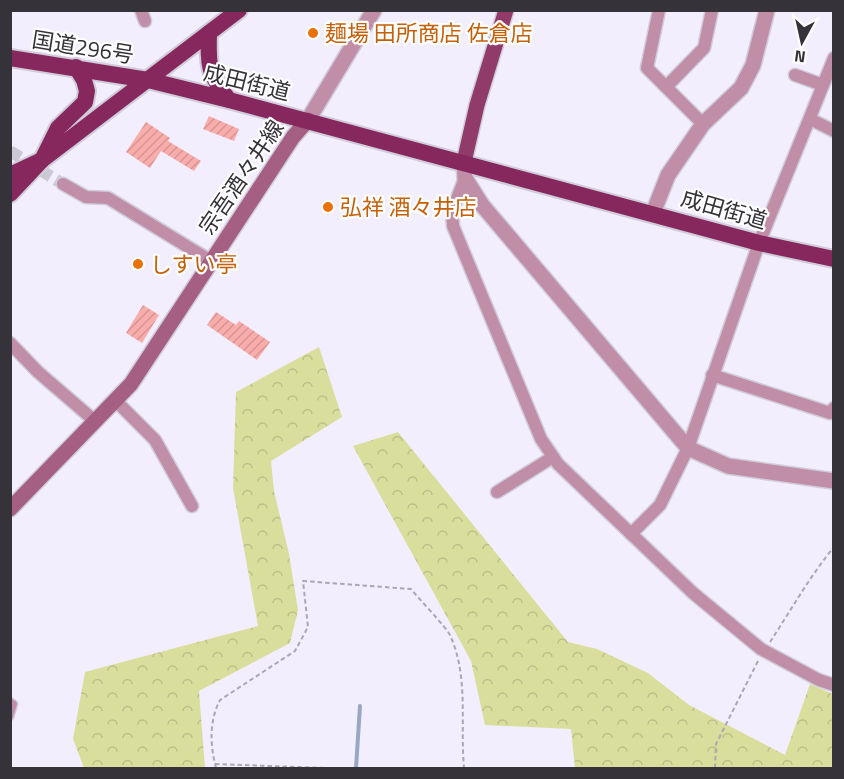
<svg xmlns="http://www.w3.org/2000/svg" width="844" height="779" font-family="'Titillium Web','Noto Sans JP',sans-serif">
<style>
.forest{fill:url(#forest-crowns)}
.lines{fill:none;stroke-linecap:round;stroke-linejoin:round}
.stream{stroke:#9aa7c2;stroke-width:4}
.building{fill:url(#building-hatch)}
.minor-tunnel{stroke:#ccc9d6;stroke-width:12;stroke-dasharray:12 6;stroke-linecap:butt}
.service-casing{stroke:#d0ccda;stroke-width:9}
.minor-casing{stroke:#d0ccda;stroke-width:15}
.tertiary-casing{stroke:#d0ccda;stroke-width:18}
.secondary-casing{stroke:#d0ccda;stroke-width:18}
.primary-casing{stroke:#d0ccda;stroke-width:18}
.trunk-casing{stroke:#d0ccda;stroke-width:20}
.path{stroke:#aaa6b2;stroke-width:2;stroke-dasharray:4.5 3;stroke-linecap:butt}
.service{stroke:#c08fa7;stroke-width:6}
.minor{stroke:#c08fa7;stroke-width:12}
.tertiary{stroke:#c08fa7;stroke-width:15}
.secondary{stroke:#a55f83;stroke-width:15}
.primary{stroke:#903b69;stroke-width:15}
.trunk{stroke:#86285e;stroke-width:16}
.food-dot{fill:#e8710a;stroke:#fefefe;stroke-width:2}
.labels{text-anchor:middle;stroke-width:4.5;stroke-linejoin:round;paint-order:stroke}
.food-label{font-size:22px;fill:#c56008;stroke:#fefefe;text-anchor:start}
.street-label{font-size:22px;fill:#353339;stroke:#fefefe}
</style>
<defs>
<pattern id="forest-crowns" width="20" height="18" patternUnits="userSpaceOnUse" patternTransform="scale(1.5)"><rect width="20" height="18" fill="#dade9c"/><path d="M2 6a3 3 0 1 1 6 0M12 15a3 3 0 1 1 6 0" fill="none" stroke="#bcbf87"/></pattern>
<pattern id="building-hatch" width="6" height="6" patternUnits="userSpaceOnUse" patternTransform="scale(1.5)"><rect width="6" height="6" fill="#f9adab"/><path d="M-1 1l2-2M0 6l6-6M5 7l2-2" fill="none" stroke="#d69594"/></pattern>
</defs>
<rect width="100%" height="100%" fill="#f2eefd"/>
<g class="forest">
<polygon points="319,347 342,417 271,461 274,491 289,554 298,610 290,643 199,691 205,768 84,768 73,739 85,672 258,626 233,488 236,392"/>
<polygon points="398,432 568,642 597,649 648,673 689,705 785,755 810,684 833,694 833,768 575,768 571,729 485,725 471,661 353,446"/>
</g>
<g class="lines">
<polyline class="stream" points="356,768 360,706"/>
</g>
<g class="building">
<polygon points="209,116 239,129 234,141 203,129"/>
<polygon points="146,122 170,138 168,141 201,161 194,171 161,151 150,168 126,152"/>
<polygon points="143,305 159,315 142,343 126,333"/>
<polygon points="216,312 236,325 239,321 270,342 257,360 207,325"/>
</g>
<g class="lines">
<polyline class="minor-tunnel" points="10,151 63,184"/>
<defs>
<polyline id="service" points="10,701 14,704 10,717"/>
<g id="minor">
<polyline points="141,10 145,21"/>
<polyline points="659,10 647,68 703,124"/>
<polyline points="795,75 823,85"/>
<polyline points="666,87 704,48 712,10"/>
<polyline points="810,119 834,131"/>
<polyline points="465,178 452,211 453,226 541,439 558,464 693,593 761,649 819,680 834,685"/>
<polyline points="63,184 86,197 108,198 211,261"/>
<polyline points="10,343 38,372 96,422"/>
<polyline points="712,375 830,413 834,408"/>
<polyline points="117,402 155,440 192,506"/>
<polyline points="497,492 553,457"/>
<polyline points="631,534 660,505 688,448 759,243 834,58"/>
</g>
<g id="tertiary">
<polyline points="308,120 374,10"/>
<polyline points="464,162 465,178 482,205 688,448 728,466 834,481"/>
<polyline points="653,213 668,175 703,124 741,88 753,65 767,10"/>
</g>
<polyline id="secondary" points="10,509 131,384 293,137 308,120"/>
<polyline id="primary" points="464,162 477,105 506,10"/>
<g id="trunk">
<path d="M209 33C208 66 208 74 229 100"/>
<polyline points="10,58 148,80 229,100 759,243 834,259"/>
<polyline points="10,175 42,160 239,10"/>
<polyline points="10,194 42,160 58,128 85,102 87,91 84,80 76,67"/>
</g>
</defs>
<use href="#service" class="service-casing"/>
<use href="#minor" class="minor-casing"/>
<use href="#tertiary" class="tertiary-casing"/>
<use href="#secondary" class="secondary-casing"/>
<use href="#primary" class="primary-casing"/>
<use href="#trunk" class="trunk-casing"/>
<g class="path">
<path d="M770 642C791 610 810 576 834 547"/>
<polyline points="215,764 325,768"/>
<path d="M216 768C210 745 209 721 220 700L295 651 308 627 303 581 411 589C419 599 446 627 450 635 469 677 460 724 464 768"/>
<polyline points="715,768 716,744 759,659"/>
</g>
<use href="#service" class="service"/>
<use href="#minor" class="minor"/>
<use href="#tertiary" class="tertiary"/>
<use href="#secondary" class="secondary"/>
<use href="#primary" class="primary"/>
<use href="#trunk" class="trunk"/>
</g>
<g class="food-dot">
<circle cx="313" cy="33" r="6"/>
<circle cx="328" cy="207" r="6"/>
<circle cx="138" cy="264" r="6"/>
</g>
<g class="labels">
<g class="food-label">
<text x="325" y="41">麺場 田所商店 佐倉店</text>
<text x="340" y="215">弘祥 酒々井店</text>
<text x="150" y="272">しすい亭</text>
</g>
<g class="street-label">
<text transform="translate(83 47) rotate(9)" y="8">国道296号</text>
<text transform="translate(247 82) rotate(14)" y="8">成田街道</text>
<text transform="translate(241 177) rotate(-56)" y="8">宗吾酒々井線</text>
<text transform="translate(724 209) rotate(16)" y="8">成田街道</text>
</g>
</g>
<rect width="844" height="779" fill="none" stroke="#353339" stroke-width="24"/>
<g transform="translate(802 42) rotate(188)" stroke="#fefefe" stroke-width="4.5" paint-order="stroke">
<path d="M0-4.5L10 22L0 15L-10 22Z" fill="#353339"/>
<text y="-9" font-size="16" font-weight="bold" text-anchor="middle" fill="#353339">N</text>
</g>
</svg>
